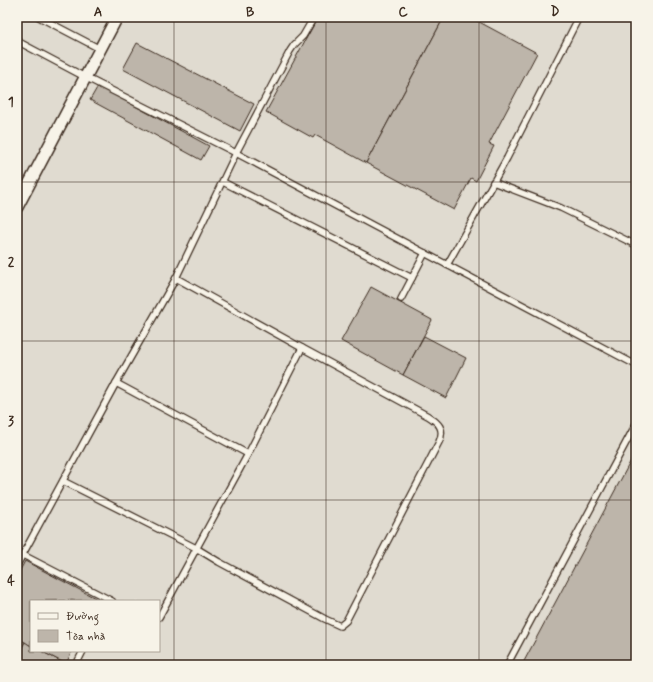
<svg xmlns="http://www.w3.org/2000/svg" width="653" height="682" font-family="Mynerve,sans-serif">
<style>
.built{fill:#e0dbd0;fill-rule:evenodd}
.building{fill:#bdb5aa;stroke:#3b2a1e}
.lines{fill:none;stroke-linecap:round;stroke-linejoin:round}
.service-casing{stroke:#3b2a1e;stroke-width:8}
.minor-casing{stroke:#3b2a1e;stroke-width:14}
.service{stroke:#f7f3e8;stroke-width:5.5}
.minor{stroke:#f7f3e8;stroke-width:11}
.grid{fill:none;stroke:#3b2a1e;stroke-width:1;stroke-opacity:0.55}
.neatline{fill:none;stroke:#3b2a1e;stroke-width:1.5}
.grid-label{font-size:13px;text-anchor:middle;font-weight:bold;fill:#3b2a1e}
</style>
<rect width="100%" height="100%" fill="#efebe0"/>
<filter id="ink" filterUnits="userSpaceOnUse"><feTurbulence type="fractalNoise" baseFrequency=".025" numOctaves="2"/><feDisplacementMap in="SourceGraphic" scale="8" xChannelSelector="R" yChannelSelector="G"/><feConvolveMatrix kernelMatrix="1 2 1 2 8 2 1 2 1" color-interpolation-filters="sRGB"/></filter>
<g filter="url(#ink)">
<path class="built" d="M17 17H636V665H17ZM31 601H159V651H31Z"/>
<g class="building">
<polygon points="318,17 444,17 366,163 315,135 313,138 266,112"/>
<polygon points="444,17 470,17 537,53 489,144 494,146 476,181 471,178 454,210 366,163"/>
<polygon points="137,43 254,104 240,131 123,69"/>
<polygon points="98,86 209,146 201,160 90,100"/>
<polygon points="371,287 432,320 403,375 341,341"/>
<polygon points="424,336 466,358 446,398 403,375"/>
<polygon points="636,451 636,665 522,665"/>
<polygon points="25,561 99,600 31,601 31,646 17,638 17,576"/>
<polygon points="17,638 25,642 17,657"/>
<polygon points="25,642 31,646 31,651 41,651 68,665 17,665 17,657"/>
<polygon points="41,651 72,651 66,664"/>
</g>
<g class="lines">
<defs>
<g id="service">
<polyline points="39,17 100,49"/>
<polyline points="17,41 85,77 236,153 636,365"/>
<polyline points="223,182 412,278 425,253"/>
<polyline points="493,182 561,208 636,245"/>
<polyline points="447,265 507,158 579,17"/>
<polyline points="401,299 412,278"/>
<polyline points="116,383 248,454"/>
<path d="M63 481 196 548 219 562 325 619 340 626 346 621 439 442C445 429 439 423 428 416L302 348"/>
<polyline points="23,555 112,601"/>
<polyline points="17,565 116,383 176,278 236,153 290,51 294,45 303,36 314,17"/>
<polyline points="159,617 248,454 302,348 176,278"/>
<polyline points="76,665 83,651"/>
<polyline points="507,665 636,424"/>
</g>
<polyline id="minor" points="17,207 117,17"/>
</defs>
<use href="#service" class="service-casing"/>
<use href="#minor" class="minor-casing"/>
<use href="#service" class="service"/>
<use href="#minor" class="minor"/>
</g>
</g>
<path class="grid" d="M174 17V665M326 17V665M479 17V665M17 182H636M17 341H636M17 500H636"/>
<rect width="653" height="682" fill="none" stroke="#f7f3e8" stroke-width="44"/>
<rect x="30" y="600" width="130" height="52" fill="#f7f3e8" stroke="#aca397"/>
<rect x="38" y="613" width="20" height="6" fill="#f7f3e8" stroke="#aca397"/>
<text x="66" y="620" font-size="12" fill="#3b2a1e">Đường</text>
<rect x="38" y="630" width="20" height="12" fill="#bdb5aa" stroke="#aca397"/>
<text x="66" y="640" font-size="12" fill="#3b2a1e">Tòa nhà</text>
<rect x="22" y="22" width="609" height="638" class="neatline"/>
<g class="grid-label">
<text x="98" y="16">A</text>
<text x="250" y="16">B</text>
<text x="403" y="16">C</text>
<text x="555" y="16">D</text>
<text x="11" y="106">1</text>
<text x="11" y="266">2</text>
<text x="11" y="425">3</text>
<text x="11" y="585">4</text>
</g>
</svg>
